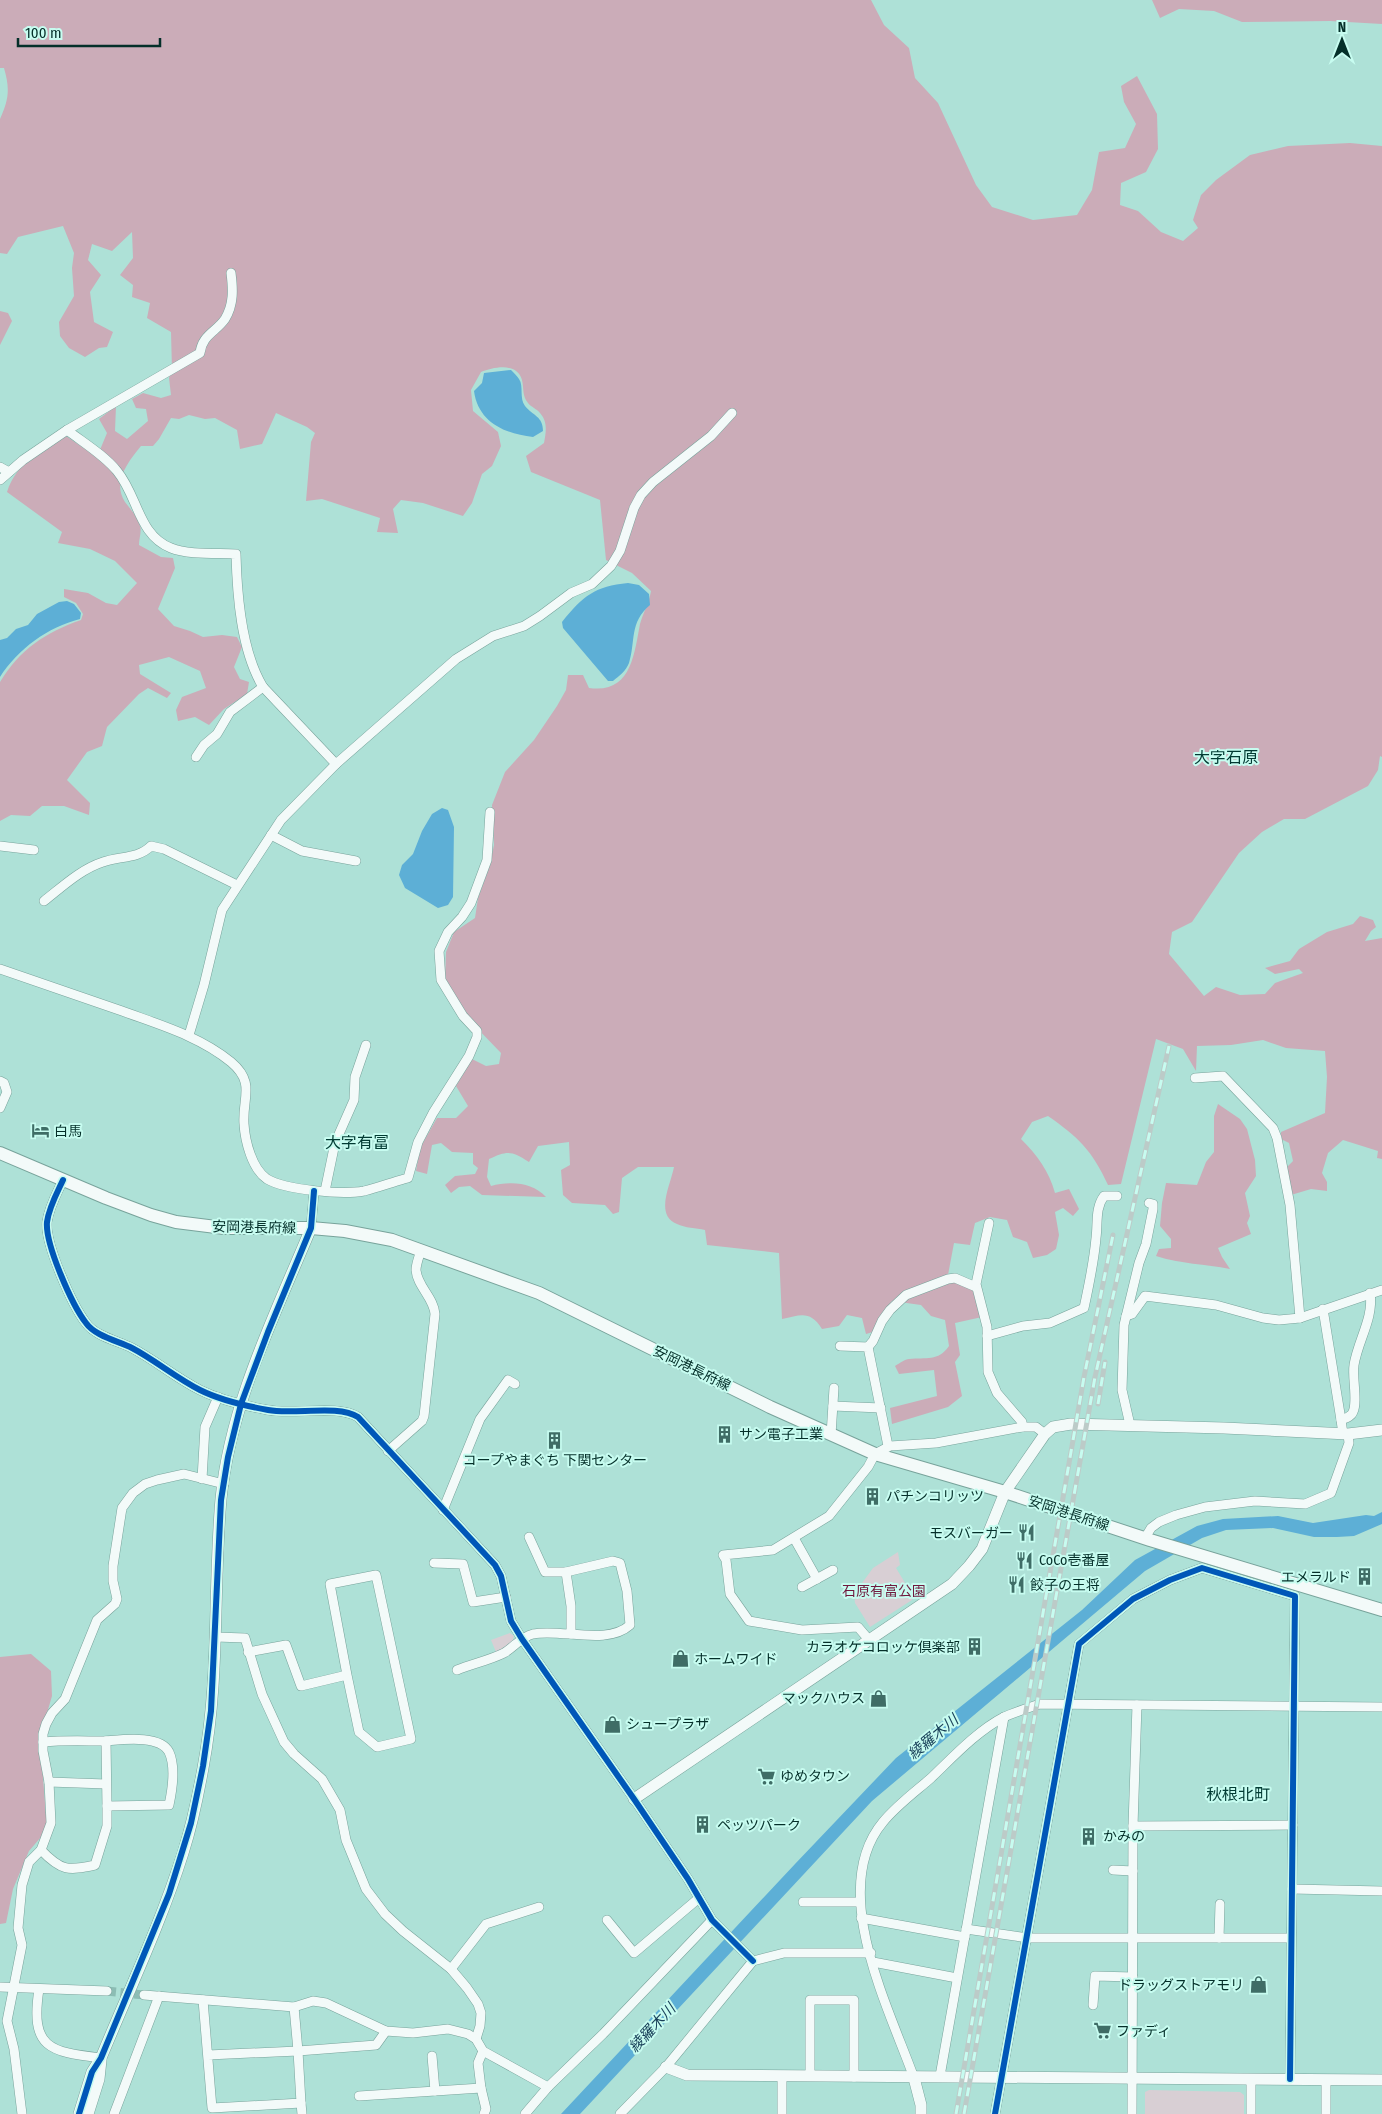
<svg xmlns="http://www.w3.org/2000/svg" width="1382" height="2114" font-family="'Fira Sans Condensed','Noto Sans JP',sans-serif">
<style>
.green{fill:#d8cfd4}
.forest{fill:#cbacb8}
.water{fill:#5dafd6}
.lines{fill:none;stroke-linecap:round;stroke-linejoin:round}
.minor-tunnel{stroke:#8cbdb4;stroke-width:9;stroke-dasharray:9 4.5;stroke-linecap:butt}
.minor-casing{stroke:#78a39b;stroke-width:10}
.tertiary-casing{stroke:#78a39b;stroke-width:12}
.secondary-casing{stroke:#78a39b;stroke-width:14}
.minor{stroke:#f3faf9;stroke-width:9}
.tertiary{stroke:#f3faf9;stroke-width:11}
.secondary{stroke:#f3faf9;stroke-width:12}
.rail-casing{stroke:#bccbc8;stroke-width:5}
.rail{stroke:#c7fcf0;stroke-width:3;stroke-dasharray:9;stroke-linecap:butt}
.cycleway-casing{stroke:#c7fcf0;stroke-width:9}
.cycleway{stroke:#0057b8;stroke-width:6}
.labels{text-anchor:middle;stroke-width:4;stroke-linejoin:round;paint-order:stroke}
.poi-label{font-size:14px;fill:#042f29;stroke:#c7fcf0;text-anchor:start}
.street-label{font-size:14px;fill:#042f29;stroke:#c7fcf0}
.park-label{font-size:14px;fill:#70193d;stroke:#c7fcf0}
.water-label{font-size:15px;font-style:italic;fill:#173e57;stroke:#c7fcf0}
.quarter-label{font-size:16px;fill:#023b33;stroke:#c7fcf0}
</style>
<rect width="100%" height="100%" fill="#aee1d7"/>
<g class="green">
<polygon points="898,1552 900,1565 896,1568 913,1596 912,1600 870,1627 855,1603 854,1594 873,1568"/>
<polygon points="510,1633 514,1636 512,1643 496,1652 491,1640"/>
<polygon points="1149,2090 1240,2092 1244,2095 1244,2114 1145,2114 1145,2092"/>
</g>
<g class="forest">
<path d="M0 0H871L884 25 909 48 915 78 938 103 976 185 992 207 1033 220 1077 215 1092 190 1099 152 1125 148 1136 124 1124 102 1121 86 1137 76 1157 114 1158 149 1146 172 1121 183 1120 205 1138 211 1161 232 1183 241 1198 228 1193 220 1201 195 1216 180 1250 155 1288 146 1350 143 1382 146V757L1380 756 1378 770 1368 786 1305 819H1284L1262 832 1239 853 1192 922 1172 932 1169 954 1204 996 1216 987 1240 995 1265 994 1275 983 1303 973 1299 969 1275 974 1265 968 1290 961 1299 949 1327 932 1353 924 1360 916 1373 920 1376 927 1371 931 1365 941 1382 938V1159L1377 1158 1378 1151 1343 1140 1328 1153 1322 1173 1327 1182V1191L1311 1189 1291 1195 1287 1167 1293 1161 1289 1143 1281 1139V1132L1325 1113 1327 1077 1325 1051 1286 1048 1263 1040 1231 1045 1197 1046 1196 1071 1183 1049 1156 1039 1121 1184 1108 1185C1092 1150 1078 1137 1048 1116L1032 1122 1021 1139C1037 1155 1049 1171 1055 1193L1069 1189 1079 1209 1073 1216 1063 1208 1055 1212 1059 1235 1056 1249 1047 1255 1033 1258 1027 1242 1013 1237 1007 1220 990 1217 975 1223 970 1245 954 1243 948 1275 974 1290 982 1317 955 1323 960 1355 955 1362 962 1396 948 1407 892 1424 890 1408 937 1396 934 1370 899 1374 895 1366C900 1363 905 1359 909 1359 926 1357 938 1362 949 1346L945 1320 931 1316 921 1305 892 1301 882 1315 876 1331 866 1334 862 1318 847 1315 839 1326 822 1329C810 1310 801 1315 782 1319L779 1253 707 1245 705 1230C696 1228 685 1228 677 1224 654 1215 671 1184 674 1167H638L622 1178 619 1212 613 1214 605 1205 572 1203 563 1195 561 1170 570 1165 569 1142 538 1146 529 1162C512 1151 508 1150 489 1159L487 1177 491 1186C511 1181 532 1182 546 1197L482 1195 470 1186 459 1187 451 1193 445 1185 455 1176 475 1174 478 1168 473 1164V1153L452 1152 441 1143 432 1145 427 1174 416 1171 420 1148 437 1118H456L468 1106 456 1086 472 1059 486 1066 499 1064 501 1053 475 1026 445 980 446 952 454 932 475 918 478 898 489 868 494 845 492 805 505 772 534 740 557 706 566 690 568 675H583L589 688C631 694 634 655 640 624 643 613 649 603 651 591L632 573 606 560 600 500 531 472 526 456 544 443C546 432 548 422 540 413 537 409 531 407 528 403 522 396 524 388 522 380 517 362 494 367 481 372L471 390 473 411 498 432 501 446 492 466 482 474 472 503 463 516 423 503 401 500 393 509 398 533 377 532 380 518 322 499 306 501 311 442 315 433 307 427 276 413 262 444 240 449 237 430 215 418 205 419 189 415 179 419 171 418 159 439 153 446H141C128 462 112 482 125 502 131 510 138 517 140 526 142 530 139 539 139 545L161 557 173 558 175 568 158 609 174 626 190 631 203 637 222 635 237 637 242 647 234 667 240 679 249 682 247 694 224 709 209 725 195 717 178 721 176 710 182 697 206 688 200 671 169 657 139 665 140 674 171 693 167 698 148 688 139 694 107 727 102 746 87 752 67 780 90 803 89 815 64 806H42L30 816 11 815 0 821V682C19 650 46 632 81 620L83 614 76 603 64 597V589L88 593 106 603 117 605 137 583 115 561 90 549 58 543 62 532 7 492C17 462 40 451 66 436L97 457 107 433 99 419 116 406 115 431 127 439 148 421 146 409 136 408 132 399 143 393 161 398 171 395 169 378 172 370 171 332 147 318 150 303 132 297 133 285 120 275 133 258 132 232 112 251 92 244 88 260 101 275 90 292 94 322 113 332 107 347 99 348 85 357 69 348 60 336 59 322 74 296 72 268 74 253 63 226 18 237 7 254 0 253V119C9 99 10 89 4 68H0Z"/>
<polygon points="1152,0 1382,0 1382,24 1330,21 1242,22 1214,11 1179,9 1160,18"/>
<polygon points="0,311 8,313 12,321 0,345"/>
<path d="M1218 1104 1240 1119 1247 1129 1255 1160 1256 1176 1245 1193 1250 1216 1247 1223 1251 1234 1218 1248 1222 1257 1230 1269C1205 1264 1181 1264 1156 1256L1159 1249 1171 1248V1239L1160 1226 1162 1203 1166 1183 1197 1185 1206 1162 1214 1152V1116Z"/>
<polygon points="31,1654 51,1671 52,1696 40,1737 47,1830 29,1851 13,1889 6,1923 0,1924 0,1657"/>
</g>
<g class="water">
<path d="M511 370C514 373 517 376 519 379 524 386 519 398 525 406 533 416 543 416 543 431L533 437C505 434 478 422 474 391L482 383 484 373Z"/>
<path d="M628 583 639 585 649 594 650 605C629 623 636 640 629 663 626 671 619 676 613 681H608L563 628 562 622C583 596 595 586 628 583Z"/>
<path d="M67 601 74 604 81 613 80 619C48 627 18 649 0 677V640L7 638 16 629 28 625 37 614 59 602Z"/>
<polygon points="442,808 448,810 454,827 453,897 448,905 438,908 405,888 399,875 402,865 413,854 422,831 432,814"/>
<polygon points="1382,1512 1382,1524 1354,1536 1337,1537 1314,1537 1273,1528 1226,1530 1202,1538 1145,1571 872,1801 580,2114 561,2114 795,1864 896,1758 1082,1610 1135,1560 1197,1526 1223,1519 1278,1516 1313,1523 1366,1515 1374,1516"/>
</g>
<g class="lines">
<polyline class="minor-tunnel" points="107,1991 144,1995"/>
<defs>
<g id="minor">
<path d="M67 430C84 443 104 455 117 471 138 496 138 535 171 548 188 555 217 553 236 554 237 595 241 651 263 687L336 764"/>
<polyline points="0,467 9,472"/>
<path d="M0 480 23 460 67 430 200 353C202 335 216 332 225 319 234 304 233 289 231 273"/>
<polyline points="196,757 204,745 217,734 230,712 263,687"/>
<polyline points="271,835 302,851 356,861"/>
<polyline points="0,846 34,850"/>
<path d="M44 901C62 887 81 869 103 862 119 856 138 859 151 846L164 849 237 885"/>
<path d="M0 969C41 983 81 997 122 1011 160 1025 199 1036 231 1062 256 1083 242 1098 244 1124 245 1141 252 1169 267 1179 286 1190 342 1195 364 1191 377 1188 390 1183 404 1179L408 1178 418 1142 433 1113 469 1056 477 1037V1031L463 1016 441 980 439 951 448 932 462 917 471 903 487 860 490 812"/>
<polyline points="189,1035 204,985 222,910 281,820 336,764 456,659 493,636 524,626 540,616 571,593 592,584 611,566 620,551 634,508 641,495 653,482 711,436 732,413"/>
<polyline points="1195,1078 1223,1076 1273,1128 1277,1138 1290,1205 1300,1318"/>
<polyline points="0,1081 4,1083 7,1092 0,1108"/>
<path d="M63 1180C57 1193 49 1207 47 1222 45 1244 72 1305 86 1323 95 1336 118 1341 132 1348 155 1360 176 1378 200 1390 220 1400 246 1406 268 1410 294 1415 338 1404 358 1417L495 1565 501 1576 511 1621 522 1639 634 1799 688 1879 712 1920 753 1961"/>
<polyline points="325,1191 335,1143 354,1100 355,1077 366,1045"/>
<polyline points="989,1223 976,1284 987,1327 988,1372 997,1393 1022,1422 1022,1427"/>
<polyline points="311,1228 314,1191"/>
<polyline points="1323,1309 1341,1420"/>
<polyline points="1126,1316 1132,1314 1145,1296 1216,1305 1263,1318 1279,1320 1300,1318 1382,1290"/>
<path d="M987 1336 1023 1326 1050 1323 1084 1308C1089 1285 1094 1261 1096 1238 1098 1223 1095 1208 1104 1196H1117"/>
<polyline points="840,1346 868,1347 888,1446"/>
<polyline points="868,1347 873,1341 882,1321 890,1310 906,1295 948,1279 955,1278 976,1287"/>
<polyline points="833,1406 881,1408"/>
<polyline points="1130,1425 1122,1390 1124,1325 1139,1263 1146,1244 1153,1209 1153,1204 1149,1203"/>
<path d="M1343 1434 1341 1420C1346 1418 1351 1417 1353 1412 1358 1401 1352 1378 1354 1365 1358 1340 1374 1318 1370 1293"/>
<polyline points="831,1435 834,1388"/>
<path d="M388 1451 422 1421 424 1416 435 1314C434 1298 417 1286 416 1270 416 1264 419 1257 421 1250"/>
<polyline points="202,1479 205,1427 218,1397"/>
<polyline points="443,1510 480,1419 508,1380 515,1384"/>
<polyline points="794,1538 817,1579"/>
<polyline points="1145,1538 1151,1528 1159,1522 1176,1515 1205,1507 1255,1501 1305,1504 1331,1493 1349,1443 1348,1434"/>
<polyline points="434,1563 463,1564 473,1602 506,1597"/>
<polyline points="566,1572 571,1606 571,1634"/>
<polyline points="802,1587 833,1570"/>
<polyline points="216,1637 245,1638 262,1694 284,1742 294,1754 322,1779 340,1810 346,1840 366,1889 385,1914 403,1931 451,1969 467,1988 478,2004 481,2013 480,2026 476,2039"/>
<polyline points="870,1641 858,1627 802,1630 749,1621 730,1594 726,1560 723,1555 773,1550 829,1516 868,1467 875,1454 890,1446 936,1443 1022,1427 1036,1427 1045,1434"/>
<polyline points="248,1652 286,1645 301,1686 347,1675 359,1732 377,1747 411,1739 376,1575 330,1584 347,1675"/>
<path d="M457 1670C472 1664 490 1660 504 1653 514 1647 521 1637 533 1634 560 1628 607 1646 630 1625L627 1591 620 1563 613 1561 566 1572H545L529 1537"/>
<polyline points="106,1741 107,1806"/>
<polyline points="49,1782 106,1784"/>
<polyline points="1133,1826 1293,1825"/>
<path d="M41 1850C61 1871 68 1871 95 1865L107 1826V1806L169 1805C172 1791 176 1767 169 1752 160 1734 120 1740 104 1741 84 1741 64 1740 43 1742"/>
<polyline points="1113,1870 1133,1871"/>
<polyline points="1292,1889 1382,1891"/>
<polyline points="803,1902 860,1902"/>
<polyline points="861,1918 965,1937"/>
<polyline points="607,1920 634,1953 699,1898"/>
<polyline points="966,1929 1028,1938 1291,1938"/>
<polyline points="1219,1938 1220,1904"/>
<polyline points="873,1962 957,1978"/>
<polyline points="451,1969 486,1924 539,1907"/>
<polyline points="0,1987 107,1991"/>
<path d="M39 1989C30 2048 49 2052 101 2058"/>
<polyline points="144,1995 294,2007 313,2001 326,2003 386,2031 413,2033 448,2029 468,2034 476,2039 483,2051 548,2087"/>
<polyline points="203,2000 212,2108 301,2103 298,2051 208,2055"/>
<polyline points="1093,2005 1095,1976 1133,1977"/>
<polyline points="294,2007 298,2051 376,2045 386,2031"/>
<polyline points="432,2056 435,2091"/>
<polyline points="782,2076 782,2114"/>
<polyline points="810,2076 810,2000 854,2000 854,2077"/>
<polyline points="940,2076 1004,1717"/>
<path d="M914 2078C889 2008 827 1889 883 1822 897 1805 915 1792 931 1778 953 1757 977 1731 1004 1717 1015 1712 1028 1708 1040 1704L1382 1707"/>
<polyline points="1251,2079 1251,2114"/>
<polyline points="1326,2080 1326,2114"/>
<polyline points="481,2088 478,2063 483,2051"/>
<polyline points="359,2096 481,2088 486,2109 484,2114"/>
<polyline points="301,2103 302,2114"/>
<polyline points="22,2114 14,2049 7,2021 22,1945 18,1928 22,1885 29,1862 41,1850 51,1823 49,1782 43,1751 43,1734 46,1724 52,1713 65,1699 97,1620 115,1604 117,1599 113,1581 113,1566 122,1508 133,1493 145,1484 157,1480 184,1474 224,1484"/>
<polyline points="114,2114 159,1996"/>
<polyline points="525,2114 548,2087 603,2034 712,1920"/>
<polyline points="620,2114 666,2067 753,1961 784,1953 871,1953"/>
<polyline points="995,2114 1079,1644 1133,1599 1170,1580 1202,1568 1295,1596 1290,2079"/>
<polyline points="1132,2114 1133,1826 1137,1705"/>
</g>
<g id="tertiary">
<polyline points="634,1799 952,1584 969,1566 982,1549 1005,1492 1045,1434 1053,1427 1071,1424 1224,1428 1348,1434 1382,1430"/>
<polyline points="666,2067 687,2075 1382,2080"/>
<polyline points="914,2078 921,2105 921,2114"/>
<path d="M79 2114 92 2072 101 2058C129 1990 161 1923 183 1853 192 1825 198 1796 203 1768 220 1679 213 1589 221 1499 230 1404 275 1315 311 1228"/>
<polyline points="88,2114 99,2079 101,2060"/>
</g>
<polyline id="secondary" points="0,1153 106,1198 151,1215 176,1222 224,1228 311,1228 345,1231 392,1240 539,1293 770,1407 875,1454 1005,1492 1150,1540 1382,1610"/>
</defs>
<use href="#minor" class="minor-casing"/>
<use href="#tertiary" class="tertiary-casing"/>
<use href="#secondary" class="secondary-casing"/>
<use href="#minor" class="minor"/>
<use href="#tertiary" class="tertiary"/>
<use href="#secondary" class="secondary"/>
<defs>
<g id="rail">
<polyline points="1098,1404 1105,1362"/>
<polyline points="956,2114 1084,1377 1113,1235"/>
<polyline points="964,2114 1095,1377 1169,1046"/>
</g>
</defs>
<use href="#rail" class="rail-casing"/>
<use href="#rail" class="rail"/>
<defs>
<g id="cycleway">
<path d="M63 1180C57 1193 49 1207 47 1222 45 1244 72 1305 86 1323 95 1336 118 1341 132 1348 155 1360 176 1378 200 1390 220 1400 246 1406 268 1410 294 1415 338 1404 358 1417L495 1565 501 1576 511 1621 522 1639 634 1799 688 1879 712 1920 753 1961"/>
<polyline points="79,2114 92,2072 101,2058 169,1894 191,1823 203,1766 211,1711 221,1500 228,1457 241,1404 268,1332 311,1228 314,1191"/>
<polyline points="995,2114 1079,1644 1133,1599 1170,1580 1202,1568 1295,1596 1290,2079"/>
</g>
</defs>
<use href="#cycleway" class="cycleway-casing"/>
<use href="#cycleway" class="cycleway"/>
</g>
<defs>
<symbol id="hotel-bare" viewBox="-9 -9 18 18"><path d="M-6-4.5h1.5V1H6V5H4.5V3h-9V5H-6ZM-4 0a1.8 1.8 0 1 1 3.6 0ZM.5 0V-2.5h3Q6-2.5 6 0Z" fill="#3f6d66" stroke="#c7fcf0" stroke-width="2.5" paint-order="stroke"/></symbol>
<symbol id="building-bare" viewBox="-9 -9 18 18"><path d="M-4-6H4V6H1V3H-1V6H-4ZM-2.5-4.3h1.7v1.8h-1.7ZM.8-4.3h1.7v1.8H.8ZM-2.5-1h1.7V.8h-1.7ZM.8-1h1.7V.8H.8Z" fill="#3f6d66" stroke="#c7fcf0" stroke-width="2.5" paint-order="stroke"/></symbol>
<symbol id="restaurant-bare" viewBox="-9 -9 18 18"><path d="M-5-6h1v4h1v-4h1v4h1v-4h1v5L-1.5 .5V6h-2V.5L-5-1ZM5-6V6H3V1.5H1.5Q1.5-4 5-6Z" fill="#3f6d66" stroke="#c7fcf0" stroke-width="2.5" paint-order="stroke"/></symbol>
<symbol id="shop-bare" viewBox="-9 -9 18 18"><path d="M-5-2.5h2.3a2.7 3.5 0 0 1 5.4 0H5L5.5 6h-11ZM-1.5-2.5h3a1.5 2.3 0 0 0-3 0Z" fill="#3f6d66" stroke="#c7fcf0" stroke-width="2.5" paint-order="stroke"/></symbol>
<symbol id="supermarket-bare" viewBox="-9 -9 18 18"><path d="M-6-5.5h2.5l.6 2H6L4.5 2H-2.5L-4.4-4H-6ZM-1.5 3.2a1.3 1.3 0 1 0 .1 0ZM3 3.2a1.3 1.3 0 1 0 .1 0Z" fill="#3f6d66" stroke="#c7fcf0" stroke-width="2.5" paint-order="stroke"/></symbol>
</defs>
<g fill-rule="evenodd">
<use href="#hotel-bare" x="28" y="1118" width="25" height="25"/>
<use href="#building-bare" x="712" y="1422" width="25" height="25"/>
<use href="#building-bare" x="542" y="1428" width="25" height="25"/>
<use href="#building-bare" x="860" y="1484" width="25" height="25"/>
<use href="#restaurant-bare" x="1014" y="1520" width="25" height="25"/>
<use href="#restaurant-bare" x="1012" y="1548" width="25" height="25"/>
<use href="#building-bare" x="1352" y="1564" width="25" height="25"/>
<use href="#restaurant-bare" x="1004" y="1572" width="25" height="25"/>
<use href="#building-bare" x="962" y="1634" width="25" height="25"/>
<use href="#shop-bare" x="668" y="1646" width="25" height="25"/>
<use href="#shop-bare" x="866" y="1686" width="25" height="25"/>
<use href="#shop-bare" x="600" y="1712" width="25" height="25"/>
<use href="#supermarket-bare" x="754" y="1764" width="25" height="25"/>
<use href="#building-bare" x="690" y="1812" width="25" height="25"/>
<use href="#building-bare" x="1076" y="1824" width="25" height="25"/>
<use href="#shop-bare" x="1246" y="1972" width="25" height="25"/>
<use href="#supermarket-bare" x="1090" y="2018" width="25" height="25"/>
</g>
<g class="labels">
<g class="poi-label">
<text x="54" y="1136">白馬</text>
<text x="739" y="1439">サン電子工業</text>
<text x="555" y="1465" text-anchor="middle">コープやまぐち 下関センター</text>
<text x="886" y="1501">パチンコリッツ</text>
<text x="1013" y="1538" text-anchor="end">モスバーガー</text>
<text x="1039" y="1565">CoCo壱番屋</text>
<text x="1351" y="1582" text-anchor="end">エメラルド</text>
<text x="1030" y="1590">餃子の王将</text>
<text x="960" y="1652" text-anchor="end">カラオケコロッケ倶楽部</text>
<text x="694" y="1664">ホームワイド</text>
<text x="865" y="1703" text-anchor="end">マックハウス</text>
<text x="626" y="1729">シュープラザ</text>
<text x="780" y="1781">ゆめタウン</text>
<text x="717" y="1830">ペッツパーク</text>
<text x="1103" y="1841">かみの</text>
<text x="1244" y="1990" text-anchor="end">ドラッグストアモリ</text>
<text x="1116" y="2036">ファディ</text>
</g>
<g class="street-label">
<text transform="translate(254 1227) rotate(1)" y="5">安岡港長府線</text>
<text transform="translate(692 1368) rotate(26)" y="5">安岡港長府線</text>
<text transform="translate(1069 1513) rotate(18)" y="5">安岡港長府線</text>
</g>
<g class="park-label">
<text x="884" y="1596">石原有富公園</text>
</g>
<g class="water-label">
<text transform="translate(933 1737) rotate(-40)" y="5">綾羅木川</text>
<text transform="translate(652 2028) rotate(-47)" y="5">綾羅木川</text>
</g>
<g class="quarter-label">
<text x="1226" y="763">大字石原</text>
<text x="357" y="1148">大字有冨</text>
<text x="1238" y="1800">秋根北町</text>
</g>
</g>
<g transform="translate(1342 40)" stroke="#c7fcf0" stroke-width="4" paint-order="stroke">
<path d="M0-4L9 19L0 12L-9 19Z" fill="#042f29"/>
<text y="-8" font-size="14" font-weight="bold" text-anchor="middle" fill="#042f29">N</text>
</g>
<path d="M18 38v8h142v-8" fill="none" stroke="#042f29" stroke-width="2.5"/>
<text x="25" y="38" font-size="15" fill="#042f29" stroke="#c7fcf0" stroke-width="4" paint-order="stroke">100 m</text>
</svg>
